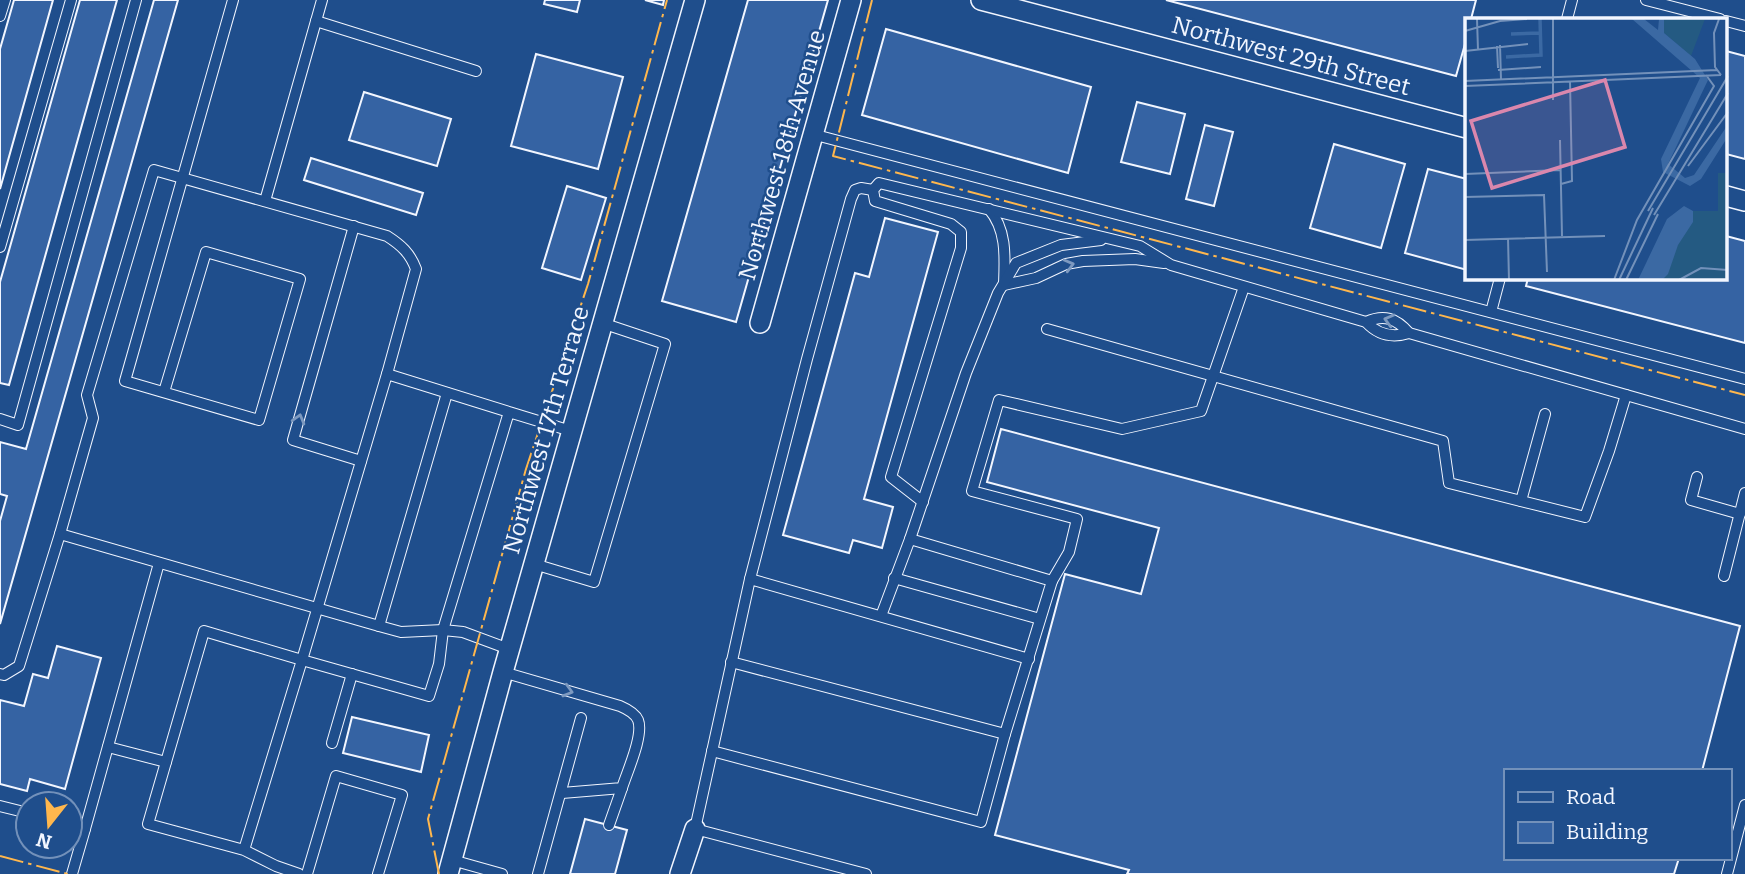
<svg xmlns="http://www.w3.org/2000/svg" width="1745" height="874" font-family="Bitter,serif">
<style>
.building{fill:#3563a3;stroke:#f2f6ff;stroke-width:2}
.lines{fill:none;stroke-linecap:round;stroke-linejoin:round}
.service-casing{stroke:#f2f6ff;stroke-width:12}
.minor-casing{stroke:#f2f6ff;stroke-width:22}
.service{stroke:#1f4e8c;stroke-width:10}
.minor{stroke:#1f4e8c;stroke-width:19}
.power{stroke:#ffb74d;stroke-width:2;stroke-dasharray:24 5 3.5 5;stroke-linecap:butt}
.oneway{stroke:#7e9ac0}
.labels{text-anchor:middle;stroke-width:5;stroke-linejoin:round;paint-order:stroke}
.street-label{font-size:24px;fill:#f2f6ff;stroke:#1f4e8c}
.inset-river{fill:none;stroke:#3b69a3;stroke-width:3.5}
.inset-road{fill:none;stroke:#7391ba;stroke-width:2}
.view{fill:#da87ad;fill-opacity:0.15;stroke:#da87ad;stroke-width:3.5}
.inset-edge{fill:none;stroke:#f2f6ff;stroke-width:3.5}
</style>
<rect width="100%" height="100%" fill="#1f4e8c"/>
<g class="building">
<polygon points="14,0 53,0 0,189 0,49"/>
<polygon points="80,0 117,0 9,385 0,383 0,282"/>
<polygon points="154,0 178,0 0,624 0,521 7,496 0,494 0,442 26,449"/>
<polygon points="545,0 580,0 577,12 544,4"/>
<polygon points="645,0 664,0 663,5"/>
<polygon points="748,0 828,0 736,322 662,301"/>
<polygon points="1166,0 1476,0 1471,19 1467,19 1467,37 1456,76"/>
<polygon points="886,29 1091,87 1068,173 862,115"/>
<polygon points="1726,51 1745,56 1745,159 1726,154"/>
<polygon points="536,54 623,77 598,169 511,146"/>
<polygon points="364,92 451,119 437,166 349,140"/>
<polygon points="1137,102 1185,114 1170,174 1121,162"/>
<polygon points="1205,125 1233,132 1214,206 1186,199"/>
<polygon points="1334,144 1405,164 1381,248 1310,228"/>
<polygon points="311,158 423,193 416,215 304,180"/>
<polygon points="1428,169 1467,179 1467,270 1405,253"/>
<polygon points="567,186 606,198 581,280 542,268"/>
<polygon points="885,218 938,232 864,499 893,507 882,548 853,540 849,553 783,535 855,273 869,277"/>
<polygon points="1726,236 1745,241 1745,343 1526,286 1528,278 1726,278"/>
<polygon points="1001,429 1740,626 1702,771 1505,771 1505,858 1679,858 1674,874 1127,874 1129,870 995,835 1065,574 1141,594 1159,528 987,482"/>
<polygon points="57,646 101,658 65,789 30,779 27,791 0,784 0,700 24,706 33,674 48,678"/>
<polygon points="352,717 429,735 421,772 343,753"/>
<polygon points="585,819 627,830 615,874 570,874"/>
</g>
<g class="lines">
<defs>
<g id="service">
<polyline points="1646,0 1720,19"/>
<polyline points="0,16 5,0"/>
<polyline points="1567,19 1572,0"/>
<polyline points="316,21 476,71"/>
<polyline points="1726,21 1745,26"/>
<polyline points="812,134 1745,379"/>
<polyline points="265,201 322,0"/>
<path d="M989 209C1007 230 1005 257 1004 284"/>
<polyline points="354,226 293,440 361,461"/>
<polyline points="0,247 71,0"/>
<polyline points="1004,285 1036,278 1066,264 1083,261 1135,259 1164,263"/>
<polyline points="1491,312 1500,278"/>
<path d="M1366 322C1384 314 1396 318 1409 333L1745 429"/>
<polyline points="1047,329 1443,441 1449,483 1585,517 1609,451 1626,395"/>
<polyline points="164,392 206,252 300,279 259,420 125,381 233,0"/>
<polyline points="509,412 387,374 302,660 429,696 439,664 443,630 509,412 571,431"/>
<polyline points="0,419 18,425 136,0"/>
<polyline points="1697,477 1691,500 1740,514"/>
<polyline points="1521,501 1545,414"/>
<path d="M923 502 891 477 961 248V232L951 224 875 201 873 190 879 183 1140 246 1171 265 1366 322C1378 335 1393 338 1409 333"/>
<path d="M60 534 93 418 87 395 154 170 387 236C401 245 410 253 416 269L387 374"/>
<polyline points="910,539 966,373 998,293 1016,263 1061,245 1101,240"/>
<polyline points="534,564 594,582 665,344 602,323"/>
<polyline points="1724,576 1745,493"/>
<polyline points="894,578 1040,619"/>
<polyline points="750,579 807,359 851,199 855,190 861,188 873,190"/>
<polyline points="1052,581 1069,552 1077,519 972,491 999,400 1122,429 1201,411 1244,287"/>
<polyline points="881,616 910,539 1052,581 1005,734"/>
<polyline points="379,626 447,393"/>
<path d="M503 672 620 706C627 709 635 713 638 720 644 735 627 772 622 788L562 793"/>
<polyline points="0,674 4,675 19,666 60,534 379,626 401,632 443,630 463,632 509,649"/>
<polyline points="332,743 352,674"/>
<polyline points="108,747 166,762"/>
<polyline points="712,751 981,822 1005,734 731,662"/>
<polyline points="0,806 28,813"/>
<polyline points="70,825 85,829 72,874"/>
<polyline points="609,825 622,788"/>
<polyline points="85,829 159,563"/>
<polyline points="244,850 302,660 204,631 148,824 244,850 276,866 299,874"/>
<polyline points="452,860 502,874"/>
<polyline points="307,874 336,776 402,795 378,874"/>
<polyline points="538,874 581,718"/>
<polyline points="866,874 695,829 750,579 1029,659"/>
<polyline points="1727,874 1745,805"/>
</g>
<g id="minor">
<polyline points="981,0 1467,128"/>
<polyline points="1726,196 1745,201"/>
<polyline points="760,323 851,0"/>
<polyline points="448,874 503,672 695,0"/>
<polyline points="680,874 695,829"/>
</g>
</defs>
<use href="#service" class="service-casing"/>
<use href="#minor" class="minor-casing"/>
<use href="#service" class="service"/>
<use href="#minor" class="minor"/>
<g class="power">
<polyline points="872,0 833,156 1745,395"/>
<polyline points="0,856 68,874"/>
<polyline points="439,874 428,819 526,469 588,284 667,0"/>
</g>
</g>
<defs><path id="oneway-chevron" d="M-2-3.5L2.5 0L-2 3.5" fill="none" stroke-width="1.6" stroke-linecap="round" stroke-linejoin="round" transform="scale(1.75)"/></defs>
<g class="oneway">
<use href="#oneway-chevron" transform="translate(1069 265) rotate(-15)"/>
<use href="#oneway-chevron" transform="translate(1389 320) rotate(-165)"/>
<use href="#oneway-chevron" transform="translate(299 419) rotate(-74)"/>
<use href="#oneway-chevron" transform="translate(568 691) rotate(16)"/>
</g>
<g class="labels">
<g class="street-label">
<text transform="translate(1291 56) rotate(15)" y="8">Northwest 29th Street</text>
<text transform="translate(782 155) rotate(-74)" y="8">Northwest 18th Avenue</text>
<text transform="translate(546 430) rotate(-74)" y="8">Northwest 17th Terrace</text>
</g>
</g>
<g transform="translate(1465 18)">
<rect width="262" height="262" fill="#1f4e8c"/>
<path d="M199 1H240L226 38 199 15ZM253 155H262V262H197L228 193H253Z" fill="#245a82"/>
<path d="M167 1H179L193 12 194 1H199V15L230 41 243 62 203 146 220 160 229 157 262 108V120L236 161 225 168 198 154 196 141 235 60ZM219 188 228 193V204L213 227 203 256 197 262H173L202 201Z" fill="#3b69a3"/>
<path class="inset-river" d="M46 16 75 15M41 39 76 37 75 1"/>
<path class="inset-road" d="M12 1 13 32M88 1V82M254 1 249 15 250 49 256 57M0 13 35 3 62 1M35 27 36 62M32 28 33 50M0 33 63 26M33 52 76 49M0 63 252 52M0 68 256 57M95 122 97 218M223 148 263 94M0 156 95 152M96 166 107 163 105 63M0 179 79 177 82 254M183 193 263 58M189 197 263 75M43 220 44 262M0 222 140 218M149 262 172 202 249 68 241 57M154 262 188 190M161 262 193 196M214 262 236 250 263 252"/>
<path class="view" d="M140 62 160 129 27 170 6 103Z"/>
<rect width="262" height="262" class="inset-edge"/>
</g>
<rect x="1504" y="769" width="228" height="91" fill="#1f4e8c" stroke="#7391ba" stroke-width="2"/>
<rect x="1518" y="792" width="35" height="10" fill="#1f4e8c" stroke="#7391ba" stroke-width="2"/>
<text x="1566" y="804" font-size="21" fill="#f2f6ff">Road</text>
<rect x="1518" y="822" width="35" height="21" fill="#3563a3" stroke="#7391ba" stroke-width="2"/>
<text x="1566" y="839" font-size="21" fill="#f2f6ff">Building</text>
<g transform="translate(49 825) rotate(197)"><circle r="33" fill="#1f4e8c" stroke="#7391ba" stroke-width="2"/>
<path d="M0-5L12 26L0 18L-12 26Z" fill="#ffb74d"/>
<text y="-10" font-size="19" font-weight="bold" text-anchor="middle" fill="#f2f6ff">N</text>
</g>
</svg>
